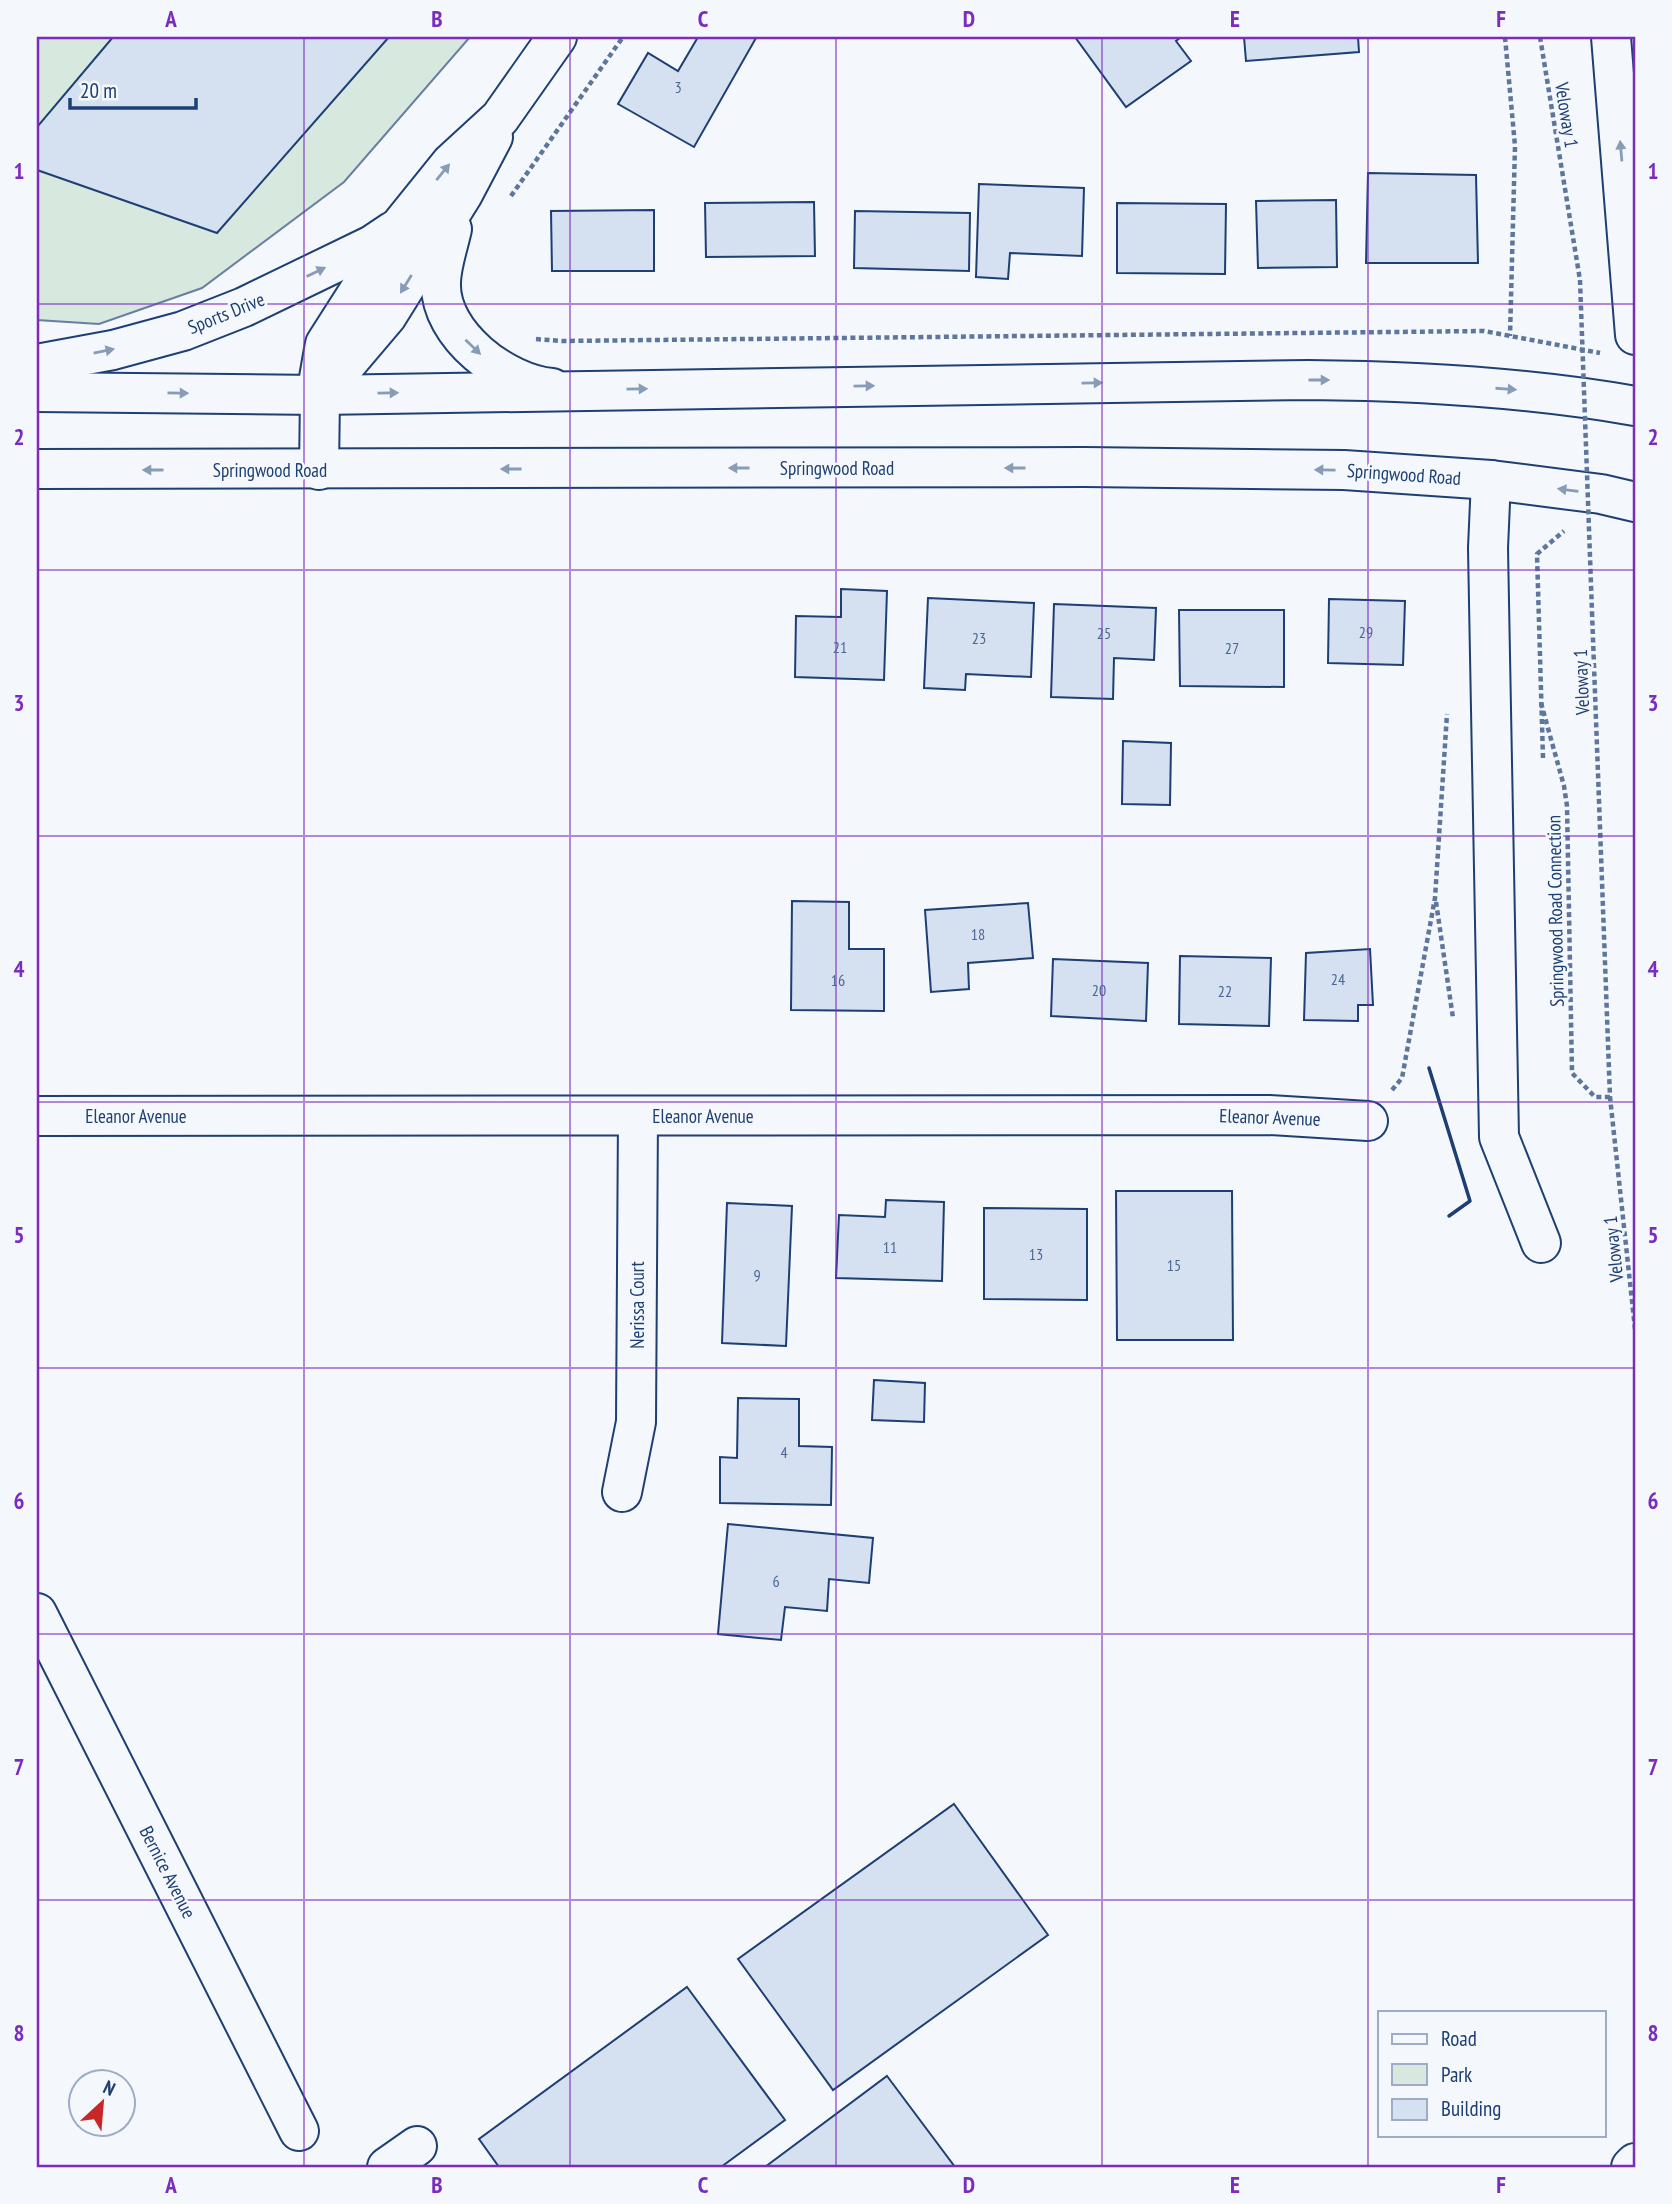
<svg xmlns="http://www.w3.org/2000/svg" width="1672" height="2204" font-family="'PT Sans Narrow',sans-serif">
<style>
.green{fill:#d7e8df;stroke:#687fa3;stroke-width:2}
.building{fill:#d5e0f0;stroke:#1d3f73;stroke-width:2}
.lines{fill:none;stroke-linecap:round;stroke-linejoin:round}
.minor-casing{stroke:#1d3f73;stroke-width:42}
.major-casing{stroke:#1d3f73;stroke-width:42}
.highway-casing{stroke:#1d3f73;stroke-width:42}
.path{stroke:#5e769c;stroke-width:4.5;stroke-dasharray:5 3.5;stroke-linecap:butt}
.minor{stroke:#f4f7fb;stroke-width:38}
.major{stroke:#f4f7fb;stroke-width:38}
.highway{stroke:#f4f7fb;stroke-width:38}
.path-bridge{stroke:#5e769c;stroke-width:4.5;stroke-dasharray:5 3.5;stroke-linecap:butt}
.wall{stroke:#1d3f73;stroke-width:3.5}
.oneway{fill:#889bb7}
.grid{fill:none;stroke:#7b2cbf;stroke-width:2;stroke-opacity:0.55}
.labels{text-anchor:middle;stroke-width:5;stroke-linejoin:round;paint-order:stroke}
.number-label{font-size:16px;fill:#4b6792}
.street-label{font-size:19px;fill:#1d3f73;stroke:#f4f7fb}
.neatline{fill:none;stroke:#7b2cbf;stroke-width:2.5}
.grid-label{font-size:23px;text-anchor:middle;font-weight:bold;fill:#7b2cbf}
</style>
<rect width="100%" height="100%" fill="#f4f7fb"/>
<polygon class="green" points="37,37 470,37 344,182 202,288 99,324 37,320"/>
<g class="building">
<polygon points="113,37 389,37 217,233 37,170 37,127"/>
<polygon points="698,37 756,38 694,147 618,104 648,53 678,71"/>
<polygon points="1075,37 1181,37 1176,41 1191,61 1126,107"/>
<polygon points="1244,37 1358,37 1359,52 1246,61"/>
<polygon points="1368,173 1476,175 1478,263 1366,263"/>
<polygon points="979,184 1084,188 1082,256 1010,253 1008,279 976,277"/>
<polygon points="1336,200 1337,267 1258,268 1256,201"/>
<polygon points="814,202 815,256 706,257 705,203"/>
<polygon points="1117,203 1226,204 1225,274 1117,273"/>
<polygon points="654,210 654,271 552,271 551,211"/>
<polygon points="855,211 970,213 969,271 854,268"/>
<polygon points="841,589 887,591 884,680 795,677 796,616 841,617"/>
<polygon points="928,598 1034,603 1031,677 966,674 965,690 924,688"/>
<polygon points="1329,599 1405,601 1403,665 1328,663"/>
<polygon points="1054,604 1156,608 1154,660 1114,658 1113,699 1051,697"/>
<polygon points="1179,610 1284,610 1284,687 1180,686"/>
<polygon points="1123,741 1171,743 1170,805 1122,804"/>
<polygon points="792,901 849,902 849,949 884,949 884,1011 791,1010"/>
<polygon points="1028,903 1033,958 968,963 969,989 931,992 925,910"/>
<polygon points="1370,949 1373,1005 1358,1005 1358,1021 1304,1020 1306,953"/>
<polygon points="1180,956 1271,958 1269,1026 1179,1024"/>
<polygon points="1053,959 1148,963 1146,1021 1051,1016"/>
<polygon points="1116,1191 1232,1191 1233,1340 1117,1340"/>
<polygon points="886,1200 944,1202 942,1281 836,1278 839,1215 885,1217"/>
<polygon points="727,1203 792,1206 786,1346 722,1343"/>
<polygon points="984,1208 1087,1209 1087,1300 984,1299"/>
<polygon points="874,1380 925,1383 924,1422 872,1420"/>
<polygon points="738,1398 799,1399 799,1446 832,1447 831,1505 720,1503 720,1457 737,1458"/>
<polygon points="728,1524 873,1538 869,1583 829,1579 827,1611 785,1607 781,1640 718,1634"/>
<polygon points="954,1804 1048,1935 833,2090 738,1959"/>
<polygon points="687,1987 785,2120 721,2167 499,2167 479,2139"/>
<polygon points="887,2076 955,2167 765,2167"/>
</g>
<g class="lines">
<defs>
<g id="minor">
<path d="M452 229C448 247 441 266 441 283 439 335 505 384 552 388"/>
<polyline points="37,364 113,350 183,331 244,307 372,245 393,231"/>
<polyline points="320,395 319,378 325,344 401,225 451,163 500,118 557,37"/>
<polyline points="320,395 387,316 463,194 493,137"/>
<polyline points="1491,480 1488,548 1499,1137 1541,1243"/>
<polyline points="37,1116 1269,1115 1368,1121"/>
<polyline points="622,1492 636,1422 638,1116"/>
<polyline points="37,1613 299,2131"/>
<polyline points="387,2167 417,2146"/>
</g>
<g id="major">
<path d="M37 392 320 395 1308 380C1418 381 1527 387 1635 406"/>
<polyline points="37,469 1084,467 1344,470 1491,480 1601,494 1635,502"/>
<polyline points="319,470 320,395"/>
</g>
<g id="highway">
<polyline points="1611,37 1635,335"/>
<polyline points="1631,2167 1635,2163"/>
</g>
</defs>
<use href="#minor" class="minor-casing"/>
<use href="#major" class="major-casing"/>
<use href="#highway" class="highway-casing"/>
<g class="path">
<polyline points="1505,37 1515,146 1510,336"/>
<polyline points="1540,37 1580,280"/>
<polyline points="511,196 623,37"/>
<polyline points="536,339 562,341 1484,331 1600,353"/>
<polyline points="1592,612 1610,1097 1635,1329"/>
<polyline points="1541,703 1564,786 1567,806 1572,1073 1595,1097 1610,1097"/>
<polyline points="1543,758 1537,554 1564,531"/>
<polyline points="1436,902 1453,1018"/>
<polyline points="1392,1090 1402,1078 1435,898 1447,714"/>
</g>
<use href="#minor" class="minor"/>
<use href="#major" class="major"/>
<use href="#highway" class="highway"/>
<polyline class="path-bridge" points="1580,280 1592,612"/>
<polyline class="wall" points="1429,1068 1470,1201 1449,1216"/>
</g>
<defs><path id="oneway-solid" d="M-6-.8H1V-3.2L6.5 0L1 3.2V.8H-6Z" transform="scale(1.75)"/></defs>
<g class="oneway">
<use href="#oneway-solid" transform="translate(1621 151) rotate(-95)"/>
<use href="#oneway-solid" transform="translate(443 172) rotate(-51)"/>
<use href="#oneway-solid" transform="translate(316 272) rotate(-26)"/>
<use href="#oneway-solid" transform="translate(406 284) rotate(122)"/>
<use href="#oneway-solid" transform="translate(473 347) rotate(44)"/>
<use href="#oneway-solid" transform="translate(104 351) rotate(-11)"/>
<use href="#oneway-solid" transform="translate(1319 380)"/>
<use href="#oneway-solid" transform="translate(1092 383) rotate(-1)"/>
<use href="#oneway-solid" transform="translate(864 386) rotate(-1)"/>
<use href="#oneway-solid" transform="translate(637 389) rotate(-1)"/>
<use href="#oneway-solid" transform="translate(1506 389) rotate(4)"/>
<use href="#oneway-solid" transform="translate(178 393) rotate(1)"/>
<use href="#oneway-solid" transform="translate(388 393) rotate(-1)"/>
<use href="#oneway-solid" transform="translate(739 468) rotate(180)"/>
<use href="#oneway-solid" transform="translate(1015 468) rotate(180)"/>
<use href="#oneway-solid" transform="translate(511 469) rotate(180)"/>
<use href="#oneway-solid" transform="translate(153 470) rotate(-180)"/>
<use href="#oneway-solid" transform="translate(1325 470) rotate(-179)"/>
<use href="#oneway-solid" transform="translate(1568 490) rotate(-173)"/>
</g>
<path class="grid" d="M304 37V2167M570 37V2167M836 37V2167M1102 37V2167M1368 37V2167M37 304H1635M37 570H1635M37 836H1635M37 1102H1635M37 1368H1635M37 1634H1635M37 1900H1635"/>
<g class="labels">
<g class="number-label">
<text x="678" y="93">3</text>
<text x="1366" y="638">29</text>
<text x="1104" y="639">25</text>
<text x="979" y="644">23</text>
<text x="840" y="653">21</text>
<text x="1232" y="654">27</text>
<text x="978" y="940">18</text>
<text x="1338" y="985">24</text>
<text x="838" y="986">16</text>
<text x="1099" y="996">20</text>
<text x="1225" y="997">22</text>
<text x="890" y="1253">11</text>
<text x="1036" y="1260">13</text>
<text x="1174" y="1271">15</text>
<text x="757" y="1281">9</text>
<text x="784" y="1458">4</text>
<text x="776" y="1587">6</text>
</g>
<g class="street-label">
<text transform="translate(1567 115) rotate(81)" y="7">Veloway 1</text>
<text transform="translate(226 313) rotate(-22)" y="7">Sports Drive</text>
<text x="837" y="475">Springwood Road</text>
<text x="270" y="477">Springwood Road</text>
<text transform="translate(1404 474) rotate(4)" y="7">Springwood Road</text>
<text transform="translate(1581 682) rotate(-92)" y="7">Veloway 1</text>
<text transform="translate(1555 911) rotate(-91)" y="7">Springwood Road Connection</text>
<text x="136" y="1123">Eleanor Avenue</text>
<text x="703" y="1123">Eleanor Avenue</text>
<text transform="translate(1270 1117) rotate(2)" y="7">Eleanor Avenue</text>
<text transform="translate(1613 1249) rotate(-96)" y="7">Veloway 1</text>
<text transform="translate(637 1305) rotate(-90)" y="7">Nerissa Court</text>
<text transform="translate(168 1872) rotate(63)" y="7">Bernice Avenue</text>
</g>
</g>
<rect width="1672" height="2204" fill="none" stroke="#f4f7fb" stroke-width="77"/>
<rect x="1378" y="2011" width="228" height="126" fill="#f4f7fb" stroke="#9eadc5" stroke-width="2"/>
<rect x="1392" y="2034" width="35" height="10" fill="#f4f7fb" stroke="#9eadc5" stroke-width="2"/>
<text x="1441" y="2046" font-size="21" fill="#1d3f73">Road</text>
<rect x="1392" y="2064" width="35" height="21" fill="#d7e8df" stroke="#9eadc5" stroke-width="2"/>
<text x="1441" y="2082" font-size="21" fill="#1d3f73">Park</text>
<rect x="1392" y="2099" width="35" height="21" fill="#d5e0f0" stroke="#9eadc5" stroke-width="2"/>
<text x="1441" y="2116" font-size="21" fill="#1d3f73">Building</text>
<g transform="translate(102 2103) rotate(26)"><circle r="33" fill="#f4f7fb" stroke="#9eadc5" stroke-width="2"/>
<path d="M0-5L12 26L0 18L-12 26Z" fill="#c62828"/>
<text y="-10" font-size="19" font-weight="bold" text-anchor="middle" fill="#1d3f73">N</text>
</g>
<path d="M70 98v10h126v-10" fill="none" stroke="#1d3f73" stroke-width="3.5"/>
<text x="80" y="98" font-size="21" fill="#1d3f73" stroke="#f4f7fb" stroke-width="5" paint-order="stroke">20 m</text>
<rect x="38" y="38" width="1596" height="2128" class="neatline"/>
<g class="grid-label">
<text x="171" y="27">A</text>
<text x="437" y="27">B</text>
<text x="703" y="27">C</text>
<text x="969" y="27">D</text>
<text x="1235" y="27">E</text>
<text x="1501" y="27">F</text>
<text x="19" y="179">1</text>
<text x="1653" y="179">1</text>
<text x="19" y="445">2</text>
<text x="1653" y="445">2</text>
<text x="19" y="711">3</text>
<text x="1653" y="711">3</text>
<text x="19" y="977">4</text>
<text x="1653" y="977">4</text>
<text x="19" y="1243">5</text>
<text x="1653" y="1243">5</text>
<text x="19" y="1509">6</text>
<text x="1653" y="1509">6</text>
<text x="19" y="1775">7</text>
<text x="1653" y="1775">7</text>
<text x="19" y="2041">8</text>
<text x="1653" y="2041">8</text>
<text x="171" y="2193">A</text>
<text x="437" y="2193">B</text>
<text x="703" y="2193">C</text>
<text x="969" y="2193">D</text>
<text x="1235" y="2193">E</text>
<text x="1501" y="2193">F</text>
</g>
</svg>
